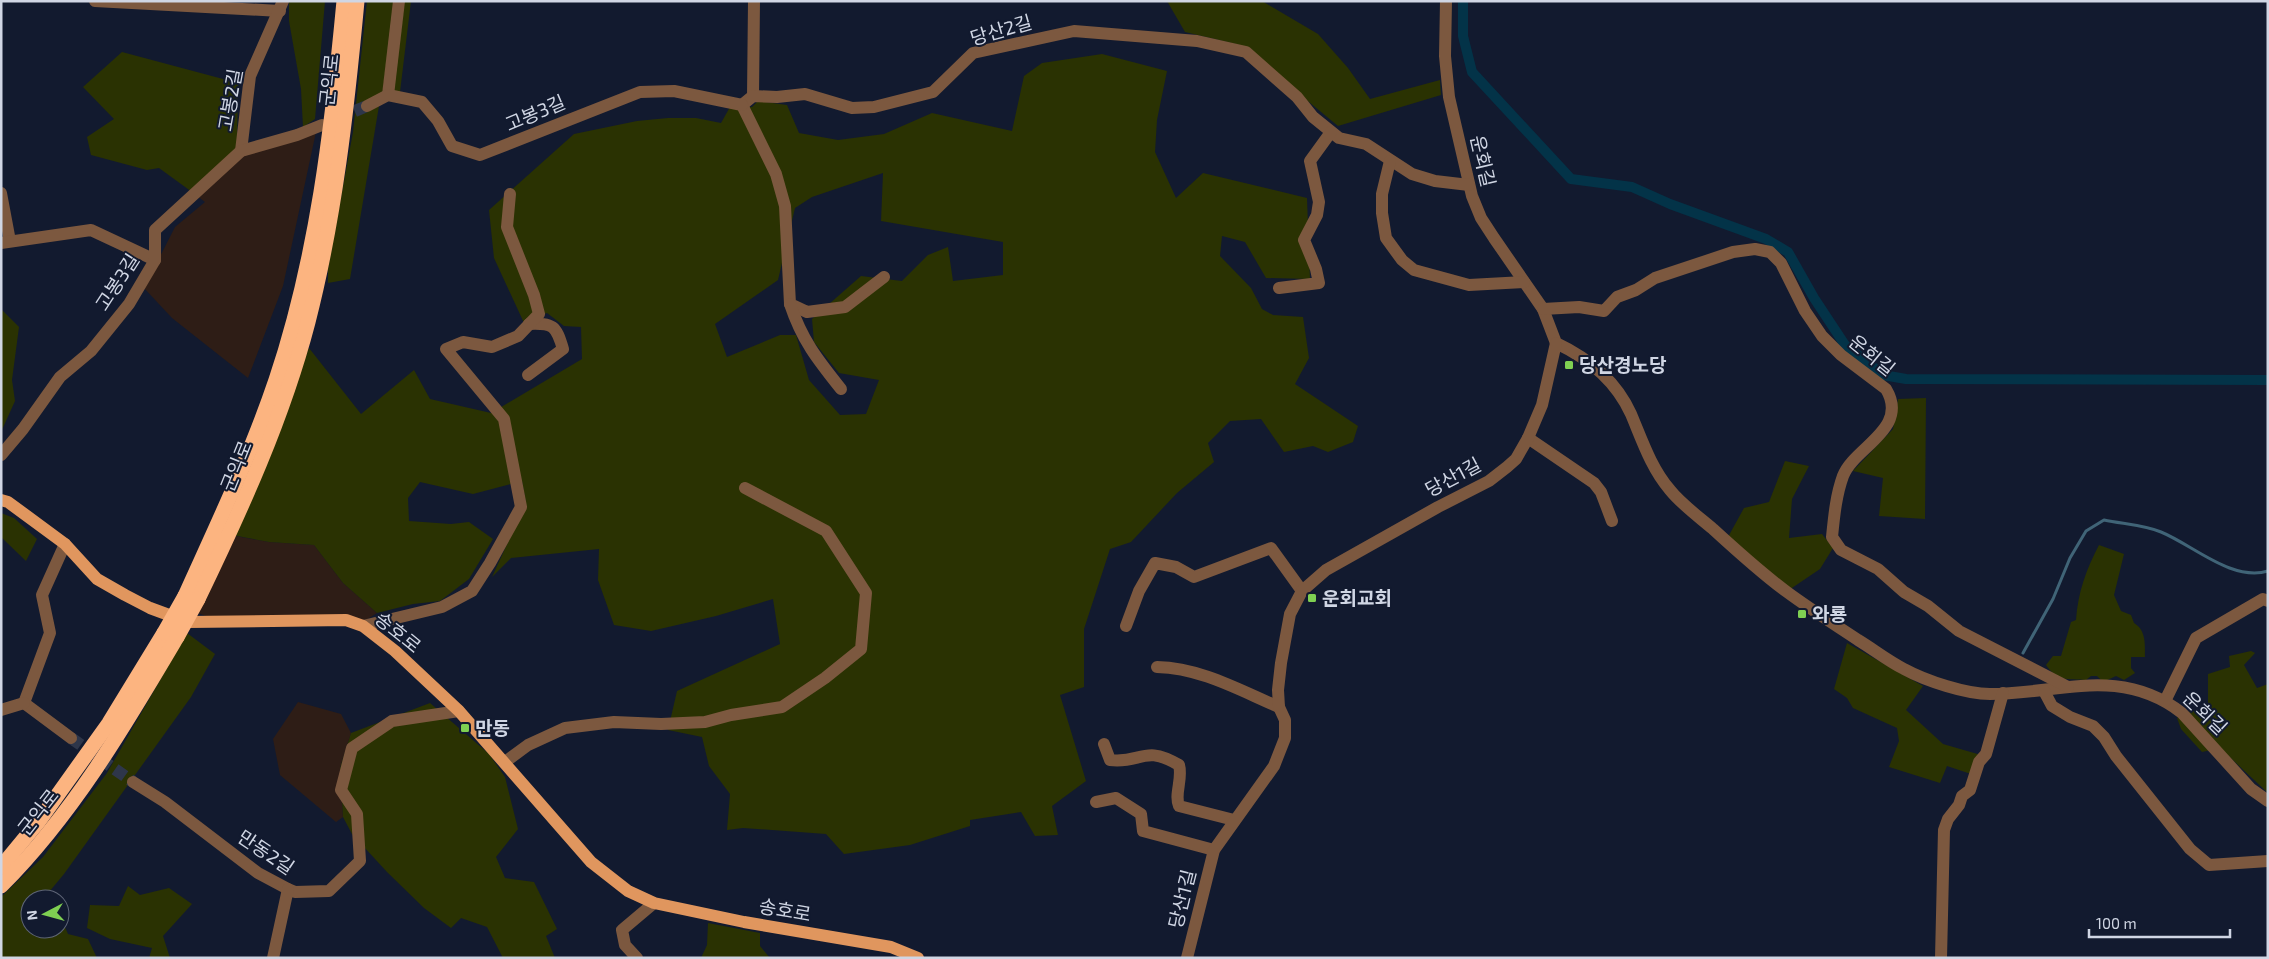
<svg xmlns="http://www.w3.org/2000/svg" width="2269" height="959" font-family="'Exo 2','Noto Sans KR',sans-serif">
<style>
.commercial{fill:#2e1d16}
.green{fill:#2a3202;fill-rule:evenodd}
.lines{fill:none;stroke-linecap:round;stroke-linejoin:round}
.stream{stroke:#406477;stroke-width:3}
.canal{stroke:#033348;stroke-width:10}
.minor-tunnel{stroke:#2e364a;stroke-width:12;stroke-dasharray:12 6;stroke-linecap:butt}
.minor{stroke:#7c583f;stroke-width:12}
.major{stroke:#e0965e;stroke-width:12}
.highway{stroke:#fcb480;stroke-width:15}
.highway-bridge{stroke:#fcb480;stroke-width:15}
.poi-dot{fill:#7fd052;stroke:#121a2f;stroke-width:2}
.labels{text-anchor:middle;stroke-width:4;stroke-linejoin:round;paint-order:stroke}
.street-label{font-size:19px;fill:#d0d6e4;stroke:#121a2f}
.poi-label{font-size:19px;font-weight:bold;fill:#d0d6e4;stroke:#121a2f;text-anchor:start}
</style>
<rect width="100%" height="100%" fill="#121a2f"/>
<g class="commercial">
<polygon points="316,132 283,286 248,378 172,318 144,288 175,227 205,202 197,196 244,155"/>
<polygon points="236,536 269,542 314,545 343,583 377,613 366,620 206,616 195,612"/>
<polygon points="298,702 341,714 351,733 340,768 343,817 336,822 280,775 273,739"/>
</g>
<g class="green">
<polygon points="289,1 325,1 315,119 303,127 301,89 289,21"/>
<polygon points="367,1 411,1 400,92 379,106 350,279 328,283 328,269 353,132"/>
<polygon points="1167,1 1262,1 1318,34 1348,68 1370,99 1440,80 1441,95 1338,126 1240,45 1185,32"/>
<polygon points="122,52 238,83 237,147 192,192 159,168 147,170 91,155 87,137 114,119 83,87"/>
<path d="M1102 54 1167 71 1157 120 1155 152 1176 198 1203 173 1307 198 1310 279 1266 278 1245 242 1222 236 1220 256 1251 288 1262 309 1273 315 1303 317 1309 358 1295 384 1358 426 1353 442 1328 452 1313 446 1284 452 1261 419 1230 421 1208 443 1214 462 1177 493 1131 542 1110 549 1084 629V687L1060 695 1086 781 1052 806 1058 835 1035 836 1021 812 970 820V826L910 845 844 854 826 834 743 828 727 830 730 794 709 766 702 737 668 730 677 691 780 644 773 599 716 616 651 631 614 625 598 580 599 549 511 558 492 577 526 503 522 481 473 494 420 482 408 498 409 521 451 524 469 522 493 539 469 579 440 601 413 604 377 613 343 583 314 545 269 542 232 535 309 348 361 414 414 370 430 399 491 413 582 359 581 327 564 326 547 313 524 323 494 258 489 210 574 134 637 121 668 118H696L721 123 730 107H752L758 101 787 105 799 133 838 140 884 134 932 113 1012 131 1024 76 1042 63ZM883 173 881 221 1003 242V275L953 281 948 247 928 255 902 281 861 276 812 319 814 342 839 373 879 380 866 414 840 415 809 380 796 335H780L727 357 715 324 778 280 795 208 812 197Z"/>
<polygon points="1,309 19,327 12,380 15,401 1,432"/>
<polygon points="1926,398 1925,519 1879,516 1883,478 1853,471 1893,429 1898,399"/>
<polygon points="1785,461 1809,466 1792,499 1789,538 1822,534 1833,548 1820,569 1789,590 1728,537 1744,508 1769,502"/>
<polygon points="1,513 14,518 37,539 26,561 1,537"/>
<path d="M2099 545 2124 554 2114 595 2121 611 2131 615 2134 623C2146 630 2145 644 2145 657H2131V668L2135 673 2124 680 2116 676 2103 682 2097 676H2091L2086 680C2067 679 2057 681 2046 665L2053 656H2061L2071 622 2076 620C2078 592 2086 570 2099 545Z"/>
<polygon points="187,633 215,654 191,697 64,874 49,892 52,899 30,899 30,929 60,929 60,916 68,934 88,939 97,958 1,958 1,897 43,857 107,773"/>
<polygon points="1847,643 1923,686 1906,710 1943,744 1981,755 1971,774 1947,766 1940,783 1889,767 1899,741 1897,728 1853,708 1847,698 1834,689"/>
<polygon points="2251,651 2255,653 2244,665 2257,688 2268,684 2268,793 2220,748 2202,752 2181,729 2177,718 2190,711 2208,710 2208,674 2230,667 2229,656"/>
<polygon points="430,703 489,754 505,777 518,829 496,857 505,878 534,882 557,929 546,936 555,958 503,958 487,927 461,918 451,928 424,908 387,872 352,834 343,817 340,768 351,733"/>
<polygon points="128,886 140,895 169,888 192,904 163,936 170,958 149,958 152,948 110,939 87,928 90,905 119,906"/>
<polygon points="708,923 760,933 760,946 770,958 701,958 707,945"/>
</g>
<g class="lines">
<path class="stream" d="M2023 653 2053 599 2070 558 2086 531 2104 520C2123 524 2144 525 2161 532 2193 545 2232 582 2268 571"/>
<polyline class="canal" points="1463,1 1463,36 1472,72 1571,179 1632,187 1670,204 1766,239 1788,252 1814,298 1845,345 1883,375 1906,379 2268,380"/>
<g class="minor-tunnel">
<polyline points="338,118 367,106"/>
<polyline points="71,738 133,782"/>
</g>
<g class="minor">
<polyline points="95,1 280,11"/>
<path d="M1446 1 1445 56 1449 97 1472 196 1481 218 1494 238 1543 309 1556 343C1588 358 1616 381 1631 414 1642 440 1651 468 1670 490 1681 504 1699 517 1713 529 1737 551 1761 573 1787 592 1810 609 1834 624 1858 640 1873 649 1888 661 1904 669 1926 681 1966 694 1990 694 2059 694 2120 665 2182 713L2251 789 2268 801"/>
<polyline points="388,95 399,1"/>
<polyline points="753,96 754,1"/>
<polyline points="742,105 753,96 777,97 805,94 852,108 874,107 933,92 973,53 1074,31 1197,41 1246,52 1297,97 1313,117 1339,138 1366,144 1412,174 1435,181 1469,185"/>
<polyline points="742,105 776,174 785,206 790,304 807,312 845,307 884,277"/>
<polyline points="367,106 388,95 422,102 438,121 452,146 480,155 640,92 674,91 742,105"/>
<polyline points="241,151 250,76 283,1"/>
<polyline points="1390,161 1382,194 1382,213 1386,238 1402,260 1414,270 1469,285 1524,282"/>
<polyline points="1,193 10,241"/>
<polyline points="1,243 91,230 155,260"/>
<polyline points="1279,288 1319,283 1316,269 1304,240 1317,215 1319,202 1310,161 1331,132"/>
<path d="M790 304C802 340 817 359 841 389"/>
<path d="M1543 309 1579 307 1604 311 1617 297 1636 290 1655 278 1733 252 1755 249 1770 252 1781 263 1805 311 1822 336 1841 355 1886 389C1910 429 1854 447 1843 476 1836 495 1834 517 1832 537L1841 550 1878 569 1904 592 1928 606 1959 631 2068 687"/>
<path d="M528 375 563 349C556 325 553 323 529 324"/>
<polyline points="1528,438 1594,483 1601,492 1612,521"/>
<polyline points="1,455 23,429 60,377 91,351 129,304 155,260 155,230 241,151 297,135 322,125"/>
<polyline points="65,544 42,595 50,633 24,703 71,738"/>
<polyline points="363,626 442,607 472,591 490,563 521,507 504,419 446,349 463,342 492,347 518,336 539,314 534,295 507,227 510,194"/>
<polyline points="1126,626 1139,591 1155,563 1176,567 1194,577 1271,548 1302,591"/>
<path d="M1157 667C1201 668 1239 690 1279 707"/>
<polyline points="2044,691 2052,706 2070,717 2093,726 2104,737 2116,756 2190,849 2209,865 2268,861"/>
<polyline points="2165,701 2196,638 2263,599 2268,601"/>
<polyline points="1,710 24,703"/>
<path d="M1104 744 1110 760C1141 764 1144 744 1179 765 1183 779 1174 794 1179 806L1234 820"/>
<polyline points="505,762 528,745 565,728 614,722 661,724 705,722 731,715 782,707 825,678 861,649 866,593 826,531 745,488"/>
<polyline points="133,782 165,802 258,873 288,889 295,892 329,891 360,861 357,814 341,790 352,748 392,721 459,711"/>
<polyline points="1096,802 1116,798 1141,814 1143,831 1214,850"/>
<polyline points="273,958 288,889"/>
<polyline points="637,958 625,945 622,930 654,903"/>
<polyline points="1187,958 1214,850 1274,766 1285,738 1285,720 1279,707 1278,690 1281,663 1290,614 1302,591 1326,570 1438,507 1489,481 1507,467 1516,459 1528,438 1542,405 1556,343"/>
<polyline points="1941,958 1944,830 1948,819 1959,805 1962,796 1970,790 1979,762 1986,754 2003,693"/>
</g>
<polyline class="major" points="1,500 8,502 65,544 97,579 125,595 150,608 188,622 346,620 363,626 395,651 459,711 591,862 628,891 654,903 744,922 891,947 918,958"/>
<g class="highway">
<path d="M185 596C217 525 251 454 276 380 317 258 332 129 344 1"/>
<path d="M198 599C241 510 283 418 308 322 335 217 347 109 357 1"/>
<polyline points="1,867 39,821 109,723 164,633"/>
<path d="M1 886C73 814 125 725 177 637"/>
</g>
<g class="highway-bridge">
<polyline points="164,633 185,596"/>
<polyline points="177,637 198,599"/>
</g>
</g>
<g class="poi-dot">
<rect x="1564" y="360" width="10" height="10" rx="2.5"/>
<rect x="1307" y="593" width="10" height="10" rx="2.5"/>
<rect x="1797" y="609" width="10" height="10" rx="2.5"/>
<rect x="460" y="723" width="10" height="10" rx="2.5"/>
</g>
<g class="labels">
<g class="street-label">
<text transform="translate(1001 30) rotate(-16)" y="7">당산2길</text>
<text transform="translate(329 80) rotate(-84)" y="7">군익로</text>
<text transform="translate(230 100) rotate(-80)" y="7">고봉2길</text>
<text transform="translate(535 113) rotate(-23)" y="7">고봉3길</text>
<text transform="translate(1483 161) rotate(77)" y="7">운회길</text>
<text transform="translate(117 282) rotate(-57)" y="7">고봉3길</text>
<text transform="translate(1872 355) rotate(39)" y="7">운회길</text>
<text transform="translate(236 466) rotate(-68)" y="7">군익로</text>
<text transform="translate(1453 477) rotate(-28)" y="7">당산1길</text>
<text transform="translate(398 632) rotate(39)" y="7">송호로</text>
<text transform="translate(2205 713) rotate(44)" y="7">운회길</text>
<text transform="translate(38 812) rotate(-52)" y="7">군익로</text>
<text transform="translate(266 852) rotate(34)" y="7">만동2길</text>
<text transform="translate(1182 899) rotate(-76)" y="7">당산1길</text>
<text transform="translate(785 910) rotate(10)" y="7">송호로</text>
</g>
<g class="poi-label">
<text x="1579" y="372">당산경노당</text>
<text x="1322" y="605">운회교회</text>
<text x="1812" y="621">와룡</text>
<text x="475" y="735">만동</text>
</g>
</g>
<rect width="2269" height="959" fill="none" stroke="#d0d6e4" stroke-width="5"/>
<g transform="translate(45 914) rotate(264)"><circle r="24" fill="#121a2f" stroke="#5e6577"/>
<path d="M0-4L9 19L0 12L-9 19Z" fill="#7fd052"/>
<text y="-8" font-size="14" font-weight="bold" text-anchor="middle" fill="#d0d6e4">N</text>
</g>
<path d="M2089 929v8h141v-8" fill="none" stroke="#d0d6e4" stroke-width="2.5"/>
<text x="2096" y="929" font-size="15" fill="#d0d6e4" stroke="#121a2f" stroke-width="4" paint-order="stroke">100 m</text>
</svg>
